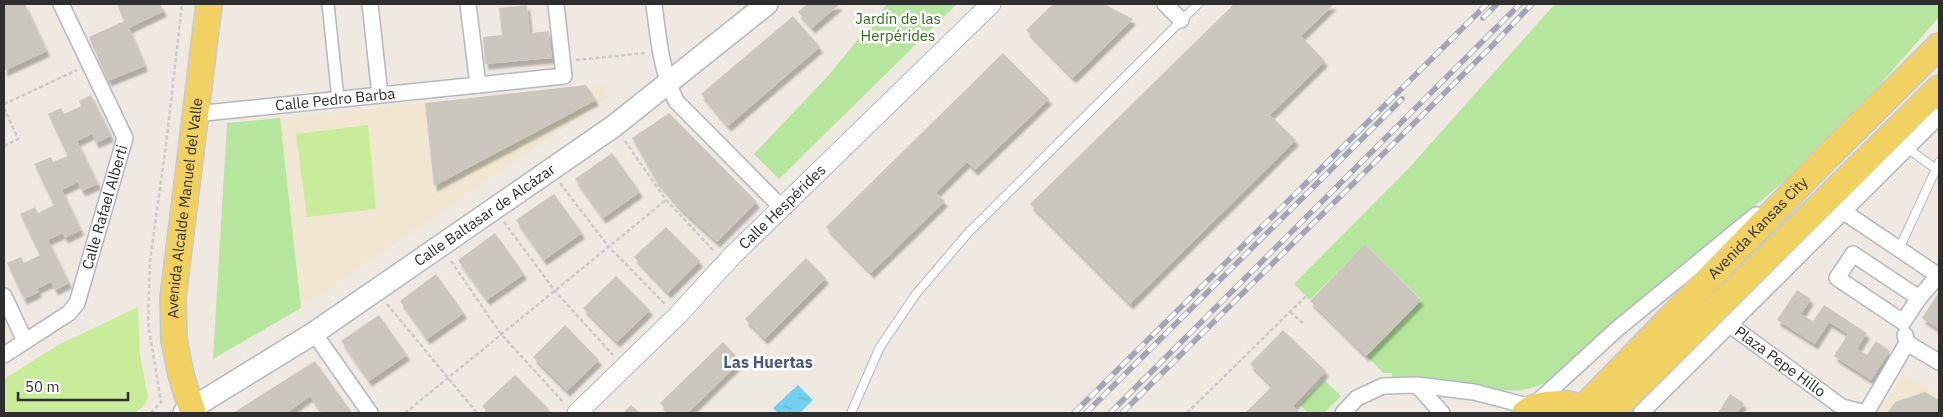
<svg xmlns="http://www.w3.org/2000/svg" width="1943" height="417" font-family="'IBM Plex Sans',sans-serif">
<style>
.education{fill:#f0e6d1}
.green{fill:#b6e59e}
.pitch{fill:#c9ec9a}
.water{fill:url(#water-ripples)}
.building{fill:#cbc7bf;filter:url(#shadow)}
.lines{fill:none;stroke-linecap:round;stroke-linejoin:round}
.service-casing{stroke:#b4b7c1;stroke-width:10}
.pedestrian-casing{stroke:#b4b7c1;stroke-width:14}
.minor-casing{stroke:#b4b7c1;stroke-width:18}
.tertiary-casing{stroke:#b4b7c1;stroke-width:21}
.secondary-casing{stroke:#b4b7c1;stroke-width:24}
.primary-casing{stroke:#c9c9c9;stroke-width:28}
.path{stroke:#c9c9c9;stroke-width:2.5;stroke-dasharray:4 2.5;stroke-linecap:butt}
.service{stroke:#fff;stroke-width:8}
.pedestrian{stroke:#fff;stroke-width:11}
.minor{stroke:#fff;stroke-width:15}
.tertiary{stroke:#fff;stroke-width:19}
.secondary{stroke:#fff;stroke-width:21}
.primary{stroke:#f2d163;stroke-width:25}
.rail-casing{stroke:#a3a6b8;stroke-width:5.5}
.rail{stroke:#fff;stroke-width:4;stroke-dasharray:11;stroke-linecap:butt}
.labels{text-anchor:middle;stroke-width:5;stroke-linejoin:round;paint-order:stroke}
.park-label{font-size:15px;fill:#2c6e1b;stroke:#fff}
.street-label{font-size:15px;fill:#2e2e2e;stroke:#fff}
.neighbourhood-label{font-size:16px;font-weight:bold;fill:#4d5680;stroke:#fff}
</style>
<defs>
<pattern id="water-ripples" width="26" height="14" patternUnits="userSpaceOnUse" patternTransform="scale(1.25)"><rect width="26" height="14" fill="#75cff0"/><path d="M2 4q2-2 4 0t4 0M15 11q2-2 4 0t4 0" fill="none" stroke="#66b2ce"/></pattern>
<filter id="shadow"><feDropShadow dx="3" dy="5.5" stdDeviation="1" flood-color="#0004"/></filter>
</defs>
<rect width="100%" height="100%" fill="#efe9e1"/>
<g class="education">
<polygon points="604,84 607,98 301,308 280,118"/>
<polygon points="1904,374 1939,396 1939,413 1879,413"/>
</g>
<g class="green">
<polygon points="887,4 956,5 779,179 754,154 828,76"/>
<path d="M1555 4H1939V17L1829 143 1549 381C1512 400 1489 386 1451 380 1432 377 1412 377 1392 377V373H1383L1367 356 1422 300 1365 244 1310 300 1294 284 1409 168Z"/>
<polygon points="280,118 301,308 213,359 227,123"/>
<polygon points="1324,380 1341,396 1324,413 1308,413 1300,405"/>
</g>
<g class="pitch">
<polygon points="368,125 376,209 307,217 296,134"/>
<polygon points="138,307 140,355 148,397 144,406 134,413 4,413 4,379 58,345"/>
</g>
<polygon class="water" points="798,385 813,400 800,413 778,413 773,408"/>
<g class="building">
<polygon points="4,4 25,4 47,51 4,71"/>
<polygon points="117,4 160,4 164,11 129,28 145,66 108,81 89,37 124,21"/>
<polygon points="807,4 840,4 812,28 798,12"/>
<polygon points="1053,4 1104,4 1133,19 1073,78 1026,30"/>
<polygon points="1234,4 1334,4 1301,36 1325,61 1270,115 1296,140 1130,304 1030,204"/>
<polygon points="527,5 530,33 549,31 552,58 485,64 483,37 502,35 499,8"/>
<polygon points="793,16 820,47 728,126 701,94"/>
<polygon points="1003,53 1049,99 975,170 967,162 936,193 945,201 871,273 826,227"/>
<polygon points="586,85 596,100 434,186 425,103"/>
<polygon points="91,95 111,136 96,143 92,134 77,141 98,184 82,191 78,182 62,190 81,230 65,238 63,233 48,240 69,283 55,290 51,282 37,289 39,292 24,299 7,263 21,257 24,263 40,255 20,214 35,207 38,213 54,205 34,164 51,157 53,162 68,156 48,114 61,108 64,114 81,106 79,101"/>
<polygon points="669,113 757,202 717,242 679,207 656,180 632,138"/>
<polygon points="612,153 640,192 603,218 575,179"/>
<polygon points="554,194 582,233 544,260 516,220"/>
<polygon points="666,227 700,261 668,293 634,257"/>
<polygon points="495,233 524,274 487,300 458,260"/>
<polygon points="1365,244 1421,300 1366,356 1310,301"/>
<polygon points="806,258 826,278 765,339 745,319"/>
<polygon points="436,274 464,313 427,339 400,301"/>
<polygon points="616,276 650,310 617,342 583,308"/>
<polygon points="1797,290 1811,299 1801,314 1813,321 1824,305 1867,333 1857,349 1867,355 1876,341 1890,351 1871,380 1834,356 1848,334 1829,322 1815,344 1777,320"/>
<polygon points="1939,292 1939,329 1922,318"/>
<polygon points="379,315 407,355 369,381 341,341"/>
<polygon points="565,325 599,360 567,391 533,357"/>
<polygon points="1283,330 1326,371 1293,406 1300,413 1245,413 1272,386 1250,364"/>
<polygon points="723,342 741,361 688,413 669,413 660,403"/>
<polygon points="315,361 352,413 322,413 310,396 287,413 233,413"/>
<polygon points="515,375 549,409 544,413 489,413 482,406"/>
<polygon points="1925,392 1939,400 1939,413 1889,413 1888,412 1895,402"/>
<polygon points="1730,394 1744,403 1737,413 1718,413"/>
<polygon points="631,405 640,413 623,413"/>
</g>
<g class="lines">
<defs>
<g id="service">
<polyline points="1907,148 1936,169 1939,162"/>
<polyline points="1899,249 1936,169"/>
<polyline points="851,413 880,347 916,294 968,233 1198,4"/>
</g>
<polyline id="pedestrian" points="328,4 338,99"/>
<g id="minor">
<polyline points="370,4 380,95"/>
<polyline points="468,4 478,85 564,76 556,4"/>
<path d="M654 4C658 37 661 70 676 101L781 207"/>
<polyline points="1165,4 1181,20"/>
<path id="s1" d="M195 114 478 85"/>
<polyline points="1844,212 1939,276"/>
<polygon points="1853,254 1919,298 1903,322 1837,278"/>
<polyline points="4,296 25,341"/>
<polyline points="1919,298 1938,276"/>
<path id="s2" d="M1730 325 1842 407 1866 413 1907 343"/>
<polyline points="314,333 370,413"/>
<polyline points="1905,335 1907,343 1939,362"/>
<path id="s3" d="M4 355 69 313 77 303 125 138 61 4"/>
<polyline points="1417,385 1442,413"/>
<polyline points="1343,413 1357,398 1383,386 1417,385 1474,392 1532,407 1617,329 1756,215"/>
<polyline points="1641,413 1939,116"/>
</g>
<g id="tertiary">
<path id="s4" d="M577 413 677 316 732 256 991 4"/>
</g>
<g id="secondary">
<path id="s5" d="M184 413 314 333 614 126 767 4"/>
</g>
<g id="primary">
<path id="s6" d="M193 413 181 375 174 340 173 298 209 4"/>
<path d="M1525 413C1538 401 1575 400 1587 413"/>
<path id="s7" d="M1578 413 1827 157 1939 46"/>
<polyline points="1610,413 1939,88"/>
</g>
</defs>
<use href="#service" class="service-casing"/>
<use href="#pedestrian" class="pedestrian-casing"/>
<use href="#minor" class="minor-casing"/>
<use href="#tertiary" class="tertiary-casing"/>
<use href="#secondary" class="secondary-casing"/>
<use href="#primary" class="primary-casing"/>
<g class="path">
<polyline points="576,60 645,53"/>
<polyline points="4,104 77,70"/>
<polyline points="4,108 18,139 4,146"/>
<polyline points="625,141 666,200 714,251"/>
<polyline points="560,183 609,247 666,305"/>
<polyline points="504,222 555,291 613,355"/>
<polyline points="451,261 501,334 564,403"/>
<polyline points="387,304 477,413"/>
<polyline points="1290,312 1304,324"/>
<polyline points="151,413 161,402 148,323 150,261 166,145 182,4"/>
<polyline points="405,413 666,200"/>
<polyline points="1187,413 1306,296"/>
</g>
<use href="#service" class="service"/>
<use href="#pedestrian" class="pedestrian"/>
<use href="#minor" class="minor"/>
<use href="#tertiary" class="tertiary"/>
<use href="#secondary" class="secondary"/>
<use href="#primary" class="primary"/>
<defs>
<g id="rail">
<polyline points="1483,18 1497,4"/>
<polyline points="1074,413 1487,4"/>
<polyline points="1086,413 1402,99"/>
<polyline points="1110,413 1520,4"/>
<polyline points="1122,413 1491,47 1532,4"/>
</g>
</defs>
<use href="#rail" class="rail-casing"/>
<use href="#rail" class="rail"/>
</g>
<g class="labels">
<g class="park-label">
<text x="898" y="24">Jardín de las<tspan x="898" dy="17">Herpérides</tspan></text>
</g>
<g class="street-label">
<text dy="5" stroke="none"><textPath href="#s1" startOffset="141">Calle Pedro Barba</textPath></text>
<text dy="5" stroke="none"><textPath href="#s3" startOffset="190">Calle Rafael Alberti</textPath></text>
<text dy="5" stroke="none"><textPath href="#s4" startOffset="291">Calle Hespérides</textPath></text>
<text dy="5" stroke="none"><textPath href="#s6" startOffset="208">Avenida Alcalde Manuel del Valle</textPath></text>
<text dy="5" stroke="none"><textPath href="#s5" startOffset="360">Calle Baltasar de Alcázar</textPath></text>
<text dy="5" stroke="none"><textPath href="#s7" startOffset="258">Avenida Kansas City</textPath></text>
<text dy="5" stroke="none"><textPath href="#s2" startOffset="62">Plaza Pepe Hillo</textPath></text>
</g>
<g class="neighbourhood-label">
<text x="768" y="368">Las Huertas</text>
</g>
</g>
<rect width="1943" height="417" fill="none" stroke="#2e2e2e" stroke-width="10"/>
<path d="M18 392v8h110v-8" fill="none" stroke="#2e2e2e" stroke-width="2.5"/>
<text x="25" y="392" font-size="15" fill="#2e2e2e" stroke="#ffffff" stroke-width="4" paint-order="stroke">50 m</text>
</svg>
